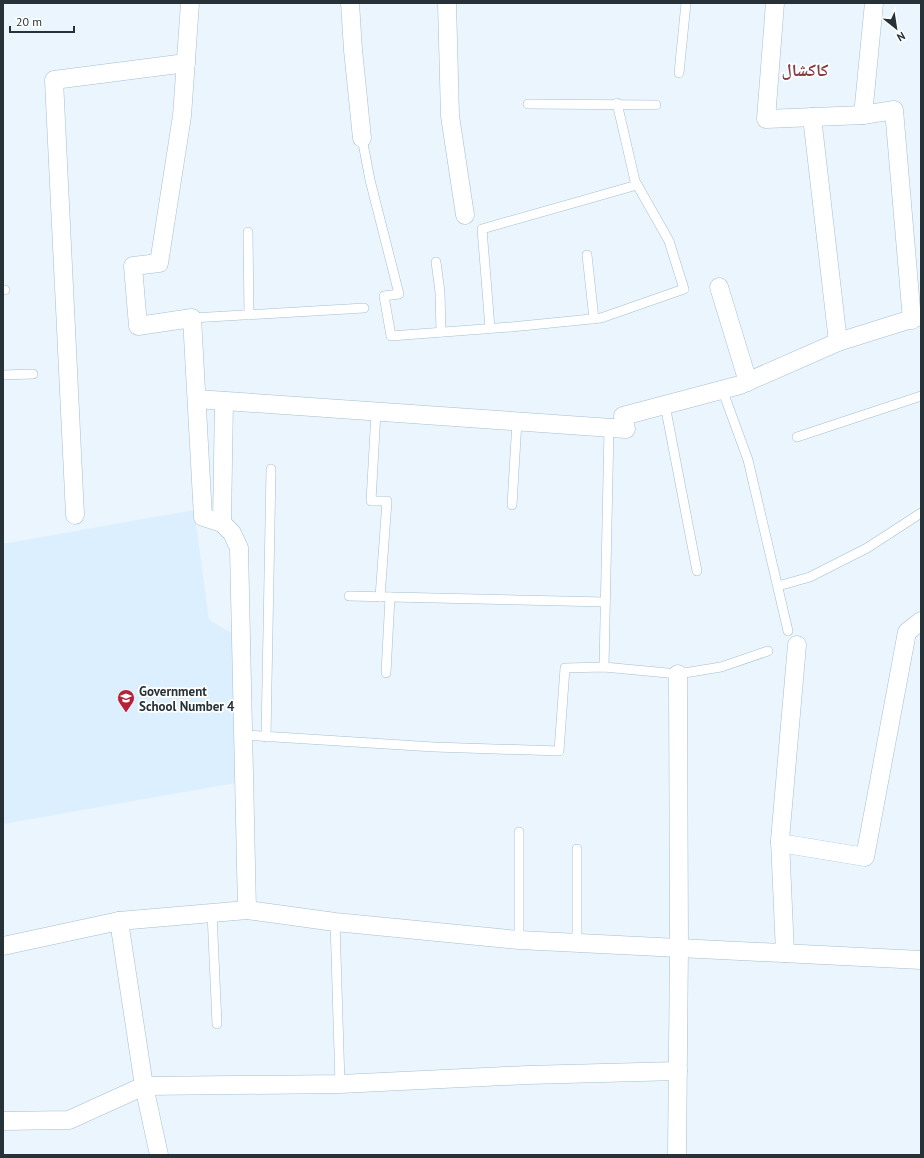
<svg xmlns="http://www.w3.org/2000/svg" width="924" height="1158" font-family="'PT Sans','Noto Naskh Arabic',sans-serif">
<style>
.built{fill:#dbeffe}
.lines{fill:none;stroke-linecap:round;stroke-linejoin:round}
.service-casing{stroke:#a5bfd2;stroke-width:10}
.minor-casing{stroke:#a5bfd2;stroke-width:19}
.service{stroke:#fff;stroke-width:9}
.minor{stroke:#fff;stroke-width:18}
.labels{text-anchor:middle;stroke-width:3.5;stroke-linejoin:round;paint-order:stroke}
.poi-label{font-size:13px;font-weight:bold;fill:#263138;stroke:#fff;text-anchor:start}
.district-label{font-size:17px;font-weight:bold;fill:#863d41;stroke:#fff}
</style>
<rect width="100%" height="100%" fill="#eaf5fd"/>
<polygon class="built" points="194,510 209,620 251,644 246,781 3,824 3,544"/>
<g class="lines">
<defs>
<g id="service">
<polyline points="679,73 686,3"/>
<polyline points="528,104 656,105"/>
<polyline points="362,138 370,180 399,294 384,296 391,336 511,327 601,318 684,289 669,241 635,181 617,103"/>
<polyline points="248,232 249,315"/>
<polyline points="587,255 594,319"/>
<polyline points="436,262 440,292 441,332"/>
<polyline points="3,290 5,290"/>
<polyline points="192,318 364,308"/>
<polyline points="490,328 482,229 637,185"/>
<polyline points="3,375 33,374"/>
<polyline points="722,389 748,460 788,631"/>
<polyline points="665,405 697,571"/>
<polyline points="376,412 371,501 387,501 380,597"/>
<polyline points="797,437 921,396"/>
<polyline points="512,505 517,421"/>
<polyline points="778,586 810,577 867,548 921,513"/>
<polyline points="349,596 605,602"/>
<polyline points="604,667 609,428"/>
<polyline points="386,673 390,597"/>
<polyline points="244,735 434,747 559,751 565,668 604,667 678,674 721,667 768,651"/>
<polyline points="266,737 271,469"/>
<polyline points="577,849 577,943"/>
<polyline points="212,913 217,1024"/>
<polyline points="335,922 340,1084"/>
<polyline points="519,940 519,832"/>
</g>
<g id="minor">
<polyline points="190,3 182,116 159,263 133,266 138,326 192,318 203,517 222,523"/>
<polyline points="350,3 353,50 362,138"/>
<polyline points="447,3 450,116 465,215"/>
<polyline points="775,3 766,119 863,115 894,110 912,320"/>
<polyline points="863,115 874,3"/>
<polyline points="812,117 838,342"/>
<polyline points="719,287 748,382"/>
<polyline points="197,399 626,429 623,416 740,385 838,342 921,316"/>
<polyline points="224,401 222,523 232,533 239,548 247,910"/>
<polyline points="75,515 54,80 186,63"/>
<polyline points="780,843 865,857 907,632 921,621"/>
<polyline points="119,921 144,1086 159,1155"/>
<polyline points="3,946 119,921 247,910 335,922 519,940 921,960"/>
<polyline points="785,953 780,840 797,645"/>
<polyline points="3,1121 69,1120 144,1086 340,1084 527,1075 678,1071"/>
<polyline points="677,1155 679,948 678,674"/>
</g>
</defs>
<use href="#service" class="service-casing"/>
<use href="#minor" class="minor-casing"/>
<use href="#service" class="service"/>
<use href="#minor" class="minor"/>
</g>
<defs>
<symbol id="school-pin" viewBox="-11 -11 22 30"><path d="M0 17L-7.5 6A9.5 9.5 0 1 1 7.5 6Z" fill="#b5233b" stroke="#fff"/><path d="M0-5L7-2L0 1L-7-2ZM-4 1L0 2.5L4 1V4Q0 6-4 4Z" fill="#fff"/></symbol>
</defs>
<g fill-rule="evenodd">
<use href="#school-pin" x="116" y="688" width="20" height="27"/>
</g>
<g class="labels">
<g class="poi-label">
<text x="139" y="696">Government<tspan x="139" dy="15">School Number 4</tspan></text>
</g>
<g class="district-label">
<text x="805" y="76">کاکشال</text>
</g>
</g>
<rect width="924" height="1158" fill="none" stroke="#263138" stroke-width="8"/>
<g transform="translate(896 28) rotate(150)" stroke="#ffffff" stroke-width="3" paint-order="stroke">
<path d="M0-3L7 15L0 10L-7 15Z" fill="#263138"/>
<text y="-6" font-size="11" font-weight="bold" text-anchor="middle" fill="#263138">N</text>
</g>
<path d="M10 26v6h64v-6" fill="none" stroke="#263138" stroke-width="2"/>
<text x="16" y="26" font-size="12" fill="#263138" stroke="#ffffff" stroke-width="3" paint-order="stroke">20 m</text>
</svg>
